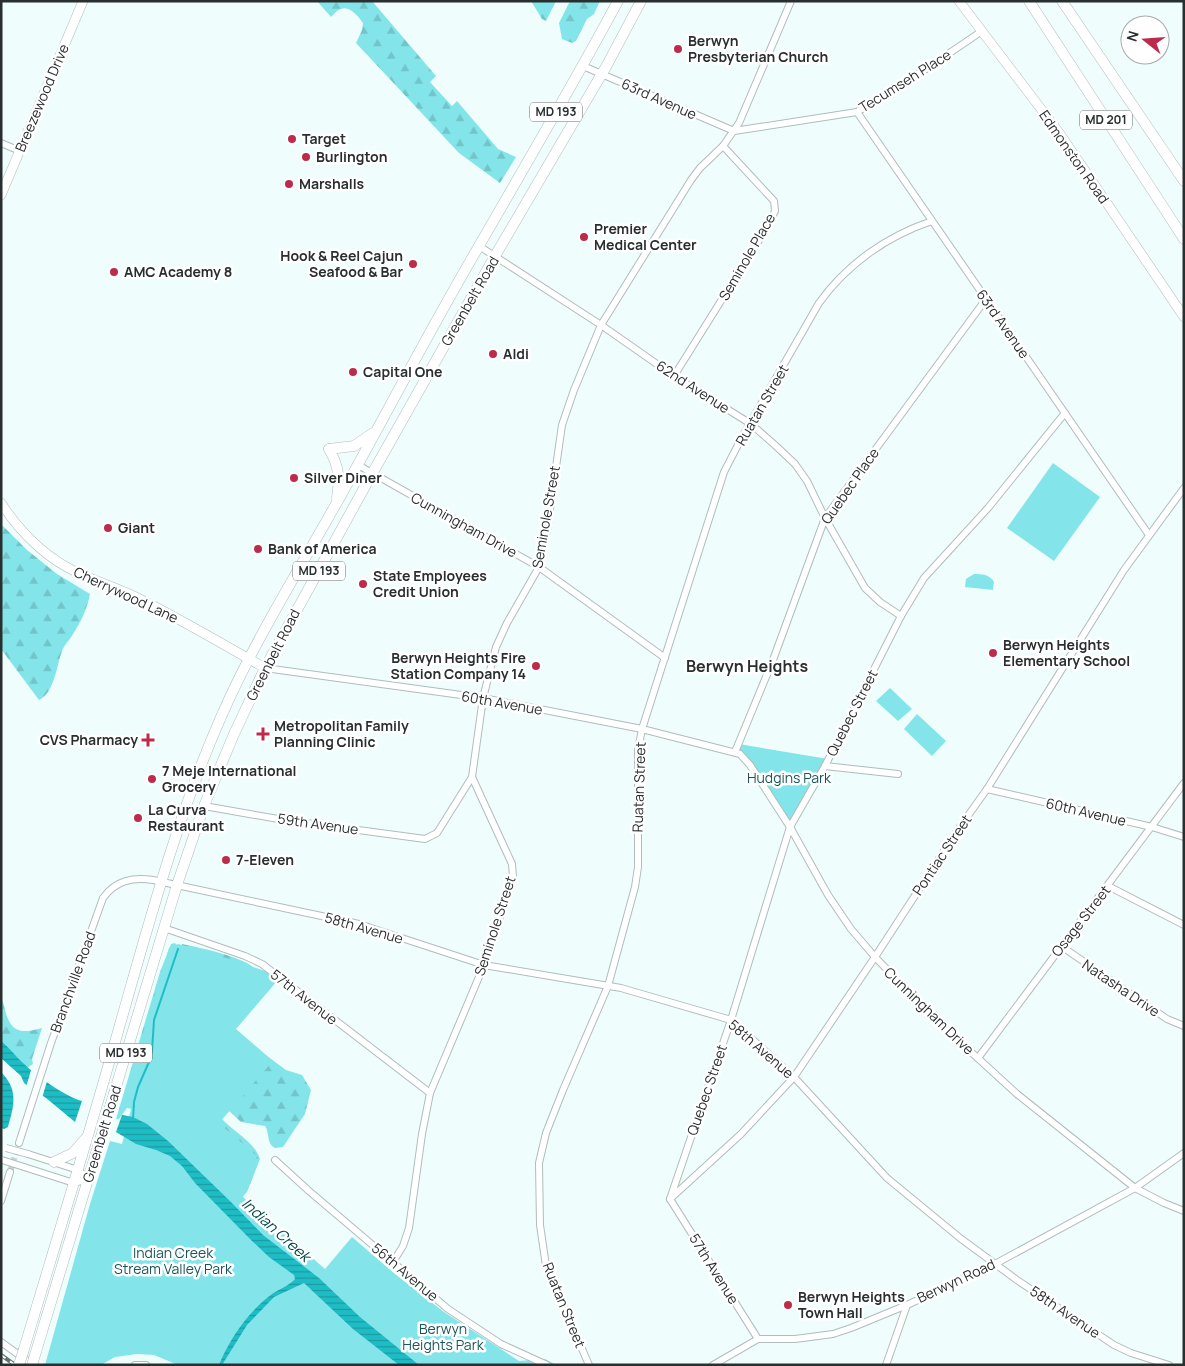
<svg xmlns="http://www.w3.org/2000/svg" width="1185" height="1366" font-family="Manrope,sans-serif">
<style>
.forest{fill:url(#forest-firs)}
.park{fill:#83e5ea}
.water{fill:url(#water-rules)}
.pier{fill:#f0fdfd}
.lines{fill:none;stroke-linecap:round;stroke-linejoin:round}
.stream{stroke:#1ebdc5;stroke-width:2}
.minor-tunnel{stroke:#c8d4d4;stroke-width:6;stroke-dasharray:6 3;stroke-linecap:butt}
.minor-casing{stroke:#b0bcbd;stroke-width:8}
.tertiary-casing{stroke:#b0bcbd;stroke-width:10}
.primary-casing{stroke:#b0bcbd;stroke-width:11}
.minor{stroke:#fff;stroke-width:6}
.tertiary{stroke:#fff;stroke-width:9}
.primary{stroke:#fff;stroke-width:10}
.rail-casing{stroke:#666e6e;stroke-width:4}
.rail{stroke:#fff;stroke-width:2;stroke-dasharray:5.5;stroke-linecap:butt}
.minor-bridge-casing{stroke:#b0bcbd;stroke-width:8;stroke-linecap:butt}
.primary-bridge-casing{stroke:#b0bcbd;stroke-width:11;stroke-linecap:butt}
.minor-bridge{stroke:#fff;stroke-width:6}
.primary-bridge{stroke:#fff;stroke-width:10}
.poi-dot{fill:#bc2b4a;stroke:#fff;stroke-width:2}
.labels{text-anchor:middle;stroke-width:5;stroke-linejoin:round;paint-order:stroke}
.shield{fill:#fff;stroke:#696d6d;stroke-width:1}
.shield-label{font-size:12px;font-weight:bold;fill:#292e2e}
.poi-label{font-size:14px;font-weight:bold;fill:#292e2e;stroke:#fff;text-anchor:start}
.street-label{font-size:14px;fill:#292e2e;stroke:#fff}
.park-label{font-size:14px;fill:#1a5659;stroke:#fff}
.water-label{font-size:15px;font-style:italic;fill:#014548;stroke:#fff}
.quarter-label{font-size:16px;font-weight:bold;fill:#292e2e;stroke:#fff}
</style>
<defs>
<pattern id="forest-firs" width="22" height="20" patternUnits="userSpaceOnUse" patternTransform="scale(1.25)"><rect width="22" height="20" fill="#83e5ea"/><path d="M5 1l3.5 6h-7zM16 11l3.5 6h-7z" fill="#71c5c9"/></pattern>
<pattern id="water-rules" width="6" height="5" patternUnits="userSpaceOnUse" patternTransform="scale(1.25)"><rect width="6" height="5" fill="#1ebdc5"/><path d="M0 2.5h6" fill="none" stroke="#1a9aa0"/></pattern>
</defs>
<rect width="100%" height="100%" fill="#f0fdfd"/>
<g class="forest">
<path d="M317 1H372L436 76 430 82 452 106 457 101 498 149 516 157 500 183 459 153 356 43 362 30 363 23C359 17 349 5 341 9 337 10 334 14 331 17Z"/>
<polygon points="531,1 556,1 546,21 542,19"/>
<polygon points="570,1 600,1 594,14 587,19 576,41 572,43 562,39 559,23"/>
<path d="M1 524 27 550 57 574 90 594C87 609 81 622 73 634 70 640 64 645 62 651 57 664 54 694 39 700L1 649Z"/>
<polygon points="175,943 177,946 127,1108 119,1119 116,1119 160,972 171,944"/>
<path d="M182 944C198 947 247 958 255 969L234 1022 237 1034 286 1070 302 1075 311 1090 305 1114 283 1147 275 1148C266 1143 270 1133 265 1126L241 1122 228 1110 218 1114C230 1131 254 1140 260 1159L247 1192 242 1197 139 1105 173 971Z"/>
<path d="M1 999C4 1003 4 1006 5 1010 11 1033 21 1034 42 1028L32 1059 33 1064 24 1070 1 1047Z"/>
</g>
<g class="park">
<polygon points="1053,463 1100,497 1054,561 1007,528"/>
<path d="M974 574C982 574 989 574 994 582L993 590 965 587 966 579Z"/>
<polygon points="890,688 912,709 898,721 876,701"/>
<polygon points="917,714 946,741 932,756 904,729"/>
<polygon points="739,744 828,759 790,827 750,765 735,752"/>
<polygon points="178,944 205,951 268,972 278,980 236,1029 273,1061 219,1123 257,1156 243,1197 325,1269 352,1237 395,1274 444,1312 519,1361 545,1359 556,1365 178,1365 154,1355 137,1354 115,1357 101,1365 45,1365 90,1204 110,1141 122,1144 131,1109 121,1106 133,1064 140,1056 142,1036 169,948"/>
</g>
<g class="water">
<path d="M1 1041C10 1048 15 1056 23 1063 37 1076 64 1096 82 1101L75 1122 46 1098 24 1083 21 1076 1 1058Z"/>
<path d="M1 1072C19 1090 14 1106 8 1127L4 1129 1 1128Z"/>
<path d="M122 1115 133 1117 147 1124 168 1141 231 1202 263 1235 319 1278 360 1317 419 1365H399L353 1329 304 1283 274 1297 247 1325 222 1365H219C230 1338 249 1311 272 1294 279 1289 289 1286 295 1279L294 1275 269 1257 251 1240 195 1183 182 1166 170 1156 156 1150 136 1144 116 1132Z"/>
</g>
<polygon class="pier" points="32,1067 48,1078 42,1098 26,1087"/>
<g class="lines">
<polyline class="stream" points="133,1119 134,1102 138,1087 149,1062 152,1051 154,1020 178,949"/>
<polyline class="minor-tunnel" points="10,1172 19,1143"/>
<defs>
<g id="minor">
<polyline points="583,66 734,131 857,112 926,69 982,31"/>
<polyline points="857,112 1149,535"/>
<polyline points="1,143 20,151"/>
<polyline points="479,246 601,325 674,376 751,424 776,446 795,464 807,481 825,518 865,588 880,602 901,616"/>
<polyline points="674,376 766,229 775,211 774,201 723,146"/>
<polyline points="358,465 539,567 665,658"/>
<polyline points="265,668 483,698 642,729 740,754 750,765 790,827 828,895 851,929 875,957 935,1019 1017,1094 1135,1188 1164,1203 1184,1211"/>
<polyline points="735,752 773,660 825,518 986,299"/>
<polyline points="825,766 898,774"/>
<polyline points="987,789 1152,827 1184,837"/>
<polyline points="204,806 284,820 425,839 437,833 472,777"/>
<polyline points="1108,886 1184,925"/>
<polyline points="164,928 245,956 262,964 430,1093"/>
<polyline points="1061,946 1167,1019 1184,1026"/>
<polyline points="978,1058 1184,783"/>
<path d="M19 1143 51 1043 103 898C116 880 133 877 153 880L359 924 484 965 621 988 731 1020 794 1077 887 1178 960 1238 1017 1280 1114 1345 1131 1353 1169 1365"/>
<polyline points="28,1154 78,1170 88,1179"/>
<polyline points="275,1160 309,1191 448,1309 501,1344 547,1365"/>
<polyline points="24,1167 74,1183 88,1179"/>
<polyline points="671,1198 741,1134 794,1077 875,957 957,831 987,789 1124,570 1184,488"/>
<polyline points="670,1199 731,1020 790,827 825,766 901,616 924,578 988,508 1065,413"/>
<polyline points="670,1199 758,1339"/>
<polyline points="1,1201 10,1172"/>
<polyline points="393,1262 403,1246 409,1228 422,1134 430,1093 484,965 513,877 512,864 472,777 483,698 496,647 507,623 539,567 547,530 562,425 574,390 601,325 691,180 700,168 723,146 739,123 791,1"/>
<polyline points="1,1342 33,1365"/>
<polyline points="135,1365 146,1365"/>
<path d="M589 1365 546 1266 540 1225 539 1163 546 1133 563 1090 608 986 635 887 638 867V750L642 729 724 472 741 439 819 303C847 264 887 236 932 221"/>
<polyline points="713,1365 758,1339 795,1339 833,1334 851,1328 907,1305 995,1264 1135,1188 1184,1153"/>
<polyline points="886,1365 907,1305"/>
</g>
<g id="tertiary">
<polyline points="959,1 1060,134 1184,317"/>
<polyline points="1,195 83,1"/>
<path d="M1 503C20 532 45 557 76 572 97 582 121 589 142 600 184 621 224 645 265 668"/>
</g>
<g id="primary">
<polyline points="1029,1 1184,239"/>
<polyline points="1062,1 1184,181"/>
<path d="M329 449C339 466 340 479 337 498"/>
<polyline points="329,449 354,446 373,433"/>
<polyline points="54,1162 73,1153 85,1139"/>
<path d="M24 1349C56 1242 89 1135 119 1028 149 923 177 817 221 717 256 637 303 564 345 488 382 421 418 353 456 286 510 191 566 98 618 1"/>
<polyline points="35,1355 177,885 204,806 234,734 265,668 368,481 495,256 607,65 641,1"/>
</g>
</defs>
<use href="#minor" class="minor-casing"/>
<use href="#tertiary" class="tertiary-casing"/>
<use href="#primary" class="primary-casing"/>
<use href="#minor" class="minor"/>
<use href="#tertiary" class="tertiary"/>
<use href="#primary" class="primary"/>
<defs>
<polyline id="rail" points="1,1355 15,1365"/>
</defs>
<use href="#rail" class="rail-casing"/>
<use href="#rail" class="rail"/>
<defs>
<g id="minor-bridge">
<polyline points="6,1148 28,1154"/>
<polyline points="2,1160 24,1167"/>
</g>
<g id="primary-bridge">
<polyline points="19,1365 24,1349"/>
<polyline points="32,1365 35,1355"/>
</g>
</defs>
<use href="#minor-bridge" class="minor-bridge-casing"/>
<use href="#primary-bridge" class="primary-bridge-casing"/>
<use href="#minor-bridge" class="minor-bridge"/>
<use href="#primary-bridge" class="primary-bridge"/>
</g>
<g class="poi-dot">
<circle cx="678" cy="49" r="5"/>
<circle cx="292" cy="139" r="5"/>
<circle cx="306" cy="157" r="5"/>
<circle cx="289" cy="184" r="5"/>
<circle cx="584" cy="237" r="5"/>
<circle cx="413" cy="264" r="5"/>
<circle cx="114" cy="272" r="5"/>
<circle cx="493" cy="354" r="5"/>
<circle cx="353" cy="372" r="5"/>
<circle cx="294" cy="478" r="5"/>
<circle cx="108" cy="528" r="5"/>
<circle cx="258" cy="549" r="5"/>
<circle cx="363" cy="584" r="5"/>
<circle cx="993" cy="653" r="5"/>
<circle cx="536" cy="666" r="5"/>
<path d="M260.5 726.5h5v5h5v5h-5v5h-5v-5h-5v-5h5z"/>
<path d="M145.5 732.5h5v5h5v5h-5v5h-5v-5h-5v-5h5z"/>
<circle cx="152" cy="779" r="5"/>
<circle cx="138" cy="818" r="5"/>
<circle cx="226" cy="860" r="5"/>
<circle cx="788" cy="1305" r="5"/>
</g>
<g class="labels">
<g class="shield">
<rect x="530" y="102.5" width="52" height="19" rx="4"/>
<rect x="1080" y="110.5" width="52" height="19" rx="4"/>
<rect x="293" y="561.5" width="52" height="19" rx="4"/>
<rect x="100" y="1043.5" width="52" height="19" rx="4"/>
</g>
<g class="shield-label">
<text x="556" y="116">MD 193</text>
<text x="1106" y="124">MD 201</text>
<text x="319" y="575">MD 193</text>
<text x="126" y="1057">MD 193</text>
</g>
<g class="poi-label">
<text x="688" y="46">Berwyn<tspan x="688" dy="16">Presbyterian Church</tspan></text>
<text x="302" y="144">Target</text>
<text x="316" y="162">Burlington</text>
<text x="299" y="189">Marshalls</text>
<text x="594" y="234">Premier<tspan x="594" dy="16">Medical Center</tspan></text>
<text x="403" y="261" text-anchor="end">Hook &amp; Reel Cajun<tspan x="403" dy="16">Seafood &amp; Bar</tspan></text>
<text x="124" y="277">AMC Academy 8</text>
<text x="503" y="359">Aldi</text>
<text x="363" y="377">Capital One</text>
<text x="304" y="483">Silver Diner</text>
<text x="118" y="533">Giant</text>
<text x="268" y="554">Bank of America</text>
<text x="373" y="581">State Employees<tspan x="373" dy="16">Credit Union</tspan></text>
<text x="1003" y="650">Berwyn Heights<tspan x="1003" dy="16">Elementary School</tspan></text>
<text x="526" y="663" text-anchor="end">Berwyn Heights Fire<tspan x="526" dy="16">Station Company 14</tspan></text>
<text x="274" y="731">Metropolitan Family<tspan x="274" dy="16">Planning Clinic</tspan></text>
<text x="138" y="745" text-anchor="end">CVS Pharmacy</text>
<text x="162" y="776">7 Meje International<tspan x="162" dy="16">Grocery</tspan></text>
<text x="148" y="815">La Curva<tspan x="148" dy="16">Restaurant</tspan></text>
<text x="236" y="865">7-Eleven</text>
<text x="798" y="1302">Berwyn Heights<tspan x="798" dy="16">Town Hall</tspan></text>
</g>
<g class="street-label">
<text transform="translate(905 81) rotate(-32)" y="5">Tecumseh Place</text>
<text transform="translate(42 98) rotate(-67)" y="5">Breezewood Drive</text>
<text transform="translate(659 99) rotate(24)" y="5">63rd Avenue</text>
<text transform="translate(1074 157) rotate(55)" y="5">Edmonston Road</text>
<text transform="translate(747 257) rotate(-60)" y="5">Seminole Place</text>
<text transform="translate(470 301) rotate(-60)" y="5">Greenbelt Road</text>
<text transform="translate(1003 324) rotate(55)" y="5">63rd Avenue</text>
<text transform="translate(693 387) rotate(33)" y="5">62nd Avenue</text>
<text transform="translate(762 405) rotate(-60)" y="5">Ruatan Street</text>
<text transform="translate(850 486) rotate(-55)" y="5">Quebec Place</text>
<text transform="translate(546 517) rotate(-80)" y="5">Seminole Street</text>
<text transform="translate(464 525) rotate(29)" y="5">Cunningham Drive</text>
<text transform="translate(126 595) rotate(25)" y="5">Cherrywood Lane</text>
<text transform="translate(273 655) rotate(-63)" y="5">Greenbelt Road</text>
<text transform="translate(502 703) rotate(10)" y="5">60th Avenue</text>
<text transform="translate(852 713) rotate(-63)" y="5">Quebec Street</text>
<text transform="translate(639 787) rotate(-88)" y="5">Ruatan Street</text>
<text transform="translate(1086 812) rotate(13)" y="5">60th Avenue</text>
<text transform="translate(318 824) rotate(8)" y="5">59th Avenue</text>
<text transform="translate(942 855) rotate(-56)" y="5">Pontiac Street</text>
<text transform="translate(1081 921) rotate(-52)" y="5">Osage Street</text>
<text transform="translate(495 926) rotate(-72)" y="5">Seminole Street</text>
<text transform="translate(364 928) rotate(16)" y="5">58th Avenue</text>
<text transform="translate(73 982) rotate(-70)" y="5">Branchville Road</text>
<text transform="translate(1121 988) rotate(34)" y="5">Natasha Drive</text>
<text transform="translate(304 997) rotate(38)" y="5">57th Avenue</text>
<text transform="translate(929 1011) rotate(44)" y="5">Cunningham Drive</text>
<text transform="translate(761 1049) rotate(41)" y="5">58th Avenue</text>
<text transform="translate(707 1090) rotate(-71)" y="5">Quebec Street</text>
<text transform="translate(102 1134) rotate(-73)" y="5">Greenbelt Road</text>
<text transform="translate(714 1269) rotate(58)" y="5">57th Avenue</text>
<text transform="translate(405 1272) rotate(40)" y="5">56th Avenue</text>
<text transform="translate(956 1281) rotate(-25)" y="5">Berwyn Road</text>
<text transform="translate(564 1305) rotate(68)" y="5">Ruatan Street</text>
<text transform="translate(1065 1312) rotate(34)" y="5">58th Avenue</text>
</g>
<g class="park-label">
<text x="789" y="783">Hudgins Park</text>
<text x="173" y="1258">Indian Creek<tspan x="173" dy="16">Stream Valley Park</tspan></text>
<text x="443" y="1334">Berwyn<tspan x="443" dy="16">Heights Park</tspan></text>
</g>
<g class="water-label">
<text transform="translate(276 1230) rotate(42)" y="5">Indian Creek</text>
</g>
<g class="quarter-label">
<text x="747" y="672">Berwyn Heights</text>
</g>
</g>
<rect width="1185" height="1366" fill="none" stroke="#292e2e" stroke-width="5"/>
<g transform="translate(1145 40) rotate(287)"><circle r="24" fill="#ffffff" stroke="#a9abab"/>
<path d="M0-4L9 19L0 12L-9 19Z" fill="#bc2b4a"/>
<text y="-8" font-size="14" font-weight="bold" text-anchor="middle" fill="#292e2e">N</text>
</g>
</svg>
